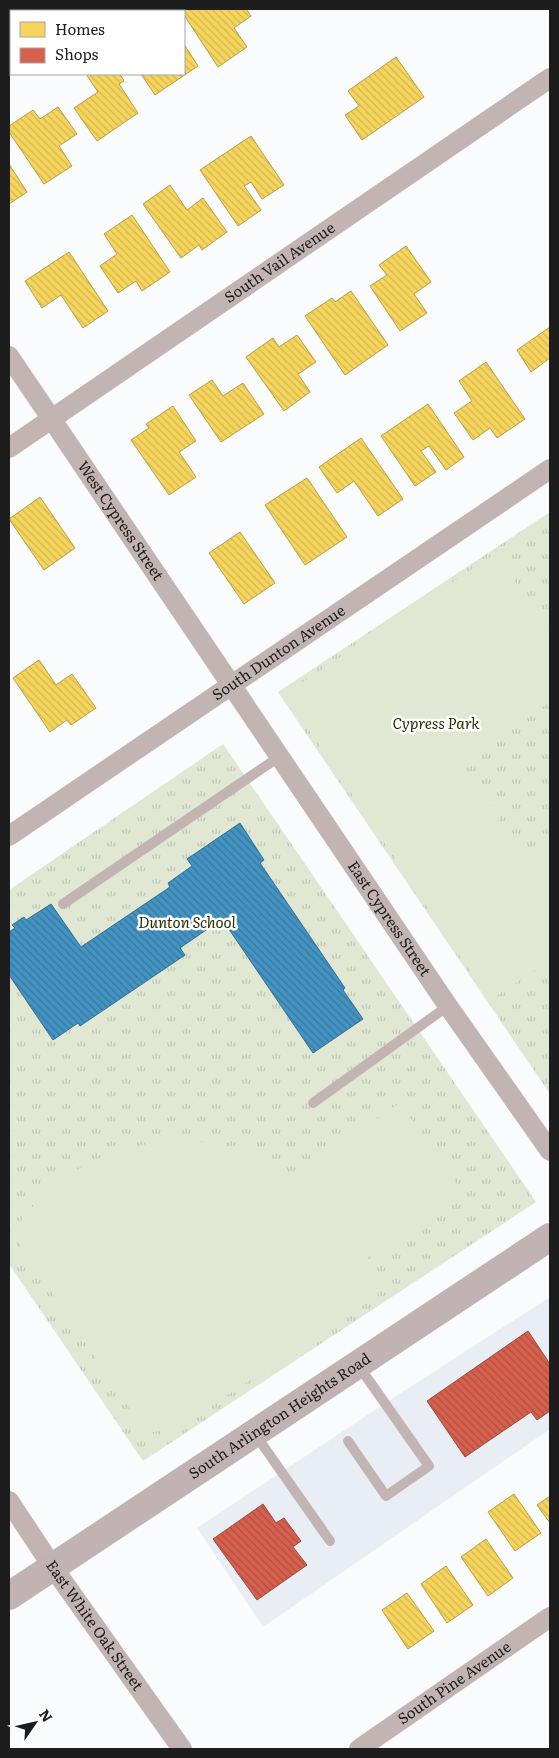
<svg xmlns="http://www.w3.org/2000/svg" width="559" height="1758" font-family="Literata,serif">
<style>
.built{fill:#e9eef5}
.park{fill:url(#park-tufts)}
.garden{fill:#e0e7d3}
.homes{fill:url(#homes-back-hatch);stroke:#b59e49}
.shops{fill:url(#shops-back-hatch);stroke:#9e4c3f}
.schools{fill:url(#schools-back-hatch);stroke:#387092}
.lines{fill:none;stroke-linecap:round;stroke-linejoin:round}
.service{stroke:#c3b4b4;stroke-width:10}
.minor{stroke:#c3b4b4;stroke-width:20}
.secondary{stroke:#c1b2b3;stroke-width:28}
.labels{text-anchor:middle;stroke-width:5;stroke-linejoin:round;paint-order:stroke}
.street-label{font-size:15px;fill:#1d1d1e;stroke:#fff}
.park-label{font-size:15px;font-style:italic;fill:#262f02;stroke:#fff}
</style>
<defs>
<pattern id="park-tufts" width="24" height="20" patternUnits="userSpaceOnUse" patternTransform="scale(1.25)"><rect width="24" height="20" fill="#e0e7d3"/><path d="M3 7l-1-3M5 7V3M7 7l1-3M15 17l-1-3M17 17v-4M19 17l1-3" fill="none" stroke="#c0c6b5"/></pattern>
<pattern id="homes-back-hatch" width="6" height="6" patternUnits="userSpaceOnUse" patternTransform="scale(1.25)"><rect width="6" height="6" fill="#f6d55c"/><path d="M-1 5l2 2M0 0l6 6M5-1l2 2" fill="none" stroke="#d2b650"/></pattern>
<pattern id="shops-back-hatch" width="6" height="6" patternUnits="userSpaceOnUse" patternTransform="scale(1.25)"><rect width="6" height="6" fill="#d6604d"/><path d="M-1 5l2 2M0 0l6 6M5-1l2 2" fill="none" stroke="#ad4f3f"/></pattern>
<pattern id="schools-back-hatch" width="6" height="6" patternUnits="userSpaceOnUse" patternTransform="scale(1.25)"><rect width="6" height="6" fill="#4393c3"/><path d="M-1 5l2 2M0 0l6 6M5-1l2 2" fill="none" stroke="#37779e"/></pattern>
</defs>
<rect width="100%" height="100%" fill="#f9fbfd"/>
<polygon class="built" points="550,1297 550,1429 263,1627 197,1528 396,1396"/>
<g class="park">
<polygon points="550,512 550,1094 278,692"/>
<polygon points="223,744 536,1202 143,1461 9,1264 9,890"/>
</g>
<g class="garden">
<polygon points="496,553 550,634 550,702 461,762 525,858 550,842 550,960 490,1000 285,694"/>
<path d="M400 1103 462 1192 366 1259 378 1295 177 1429 146 1433 12 1233C26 1214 41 1195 60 1181 118 1138 196 1129 262 1157 274 1162 284 1169 295 1176Z"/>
</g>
<g class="homes">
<polygon points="182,9 246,9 251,16 234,28 247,47 218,67 184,15 184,11 180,10"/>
<polygon points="184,44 198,66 155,95 141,74 184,74"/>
<polygon points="396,57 424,97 362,140 345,115 359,106 348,91"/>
<polygon points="86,74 120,74 124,81 119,84 138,113 97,141 74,108 98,92"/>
<polygon points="58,107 77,134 59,146 72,166 44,184 9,132 9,126 33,110 40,119"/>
<polygon points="251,136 284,185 262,199 251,182 244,186 261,210 238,226 200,170"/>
<polygon points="9,164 27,192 9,204"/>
<polygon points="170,185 187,210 203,198 227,232 202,250 199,245 181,258 143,204"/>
<polygon points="132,215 170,272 142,291 136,281 118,293 100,266 117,254 104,234"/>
<polygon points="406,246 431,282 414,294 427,313 400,331 370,286 387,275 379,265"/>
<polygon points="69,252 108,311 83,328 61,295 42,308 25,281"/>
<polygon points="351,291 388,345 345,375 305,316 332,298 335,302"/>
<polygon points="550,327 550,358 531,372 517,350"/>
<polygon points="297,335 316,362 298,374 310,392 284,411 246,357 273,338 279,347"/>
<polygon points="486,362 525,419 497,438 490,428 473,440 454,413 472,401 459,381"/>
<polygon points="212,380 223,396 243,383 264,414 221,442 189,395"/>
<polygon points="428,404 464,457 446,470 429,446 421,451 436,472 415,486 381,436"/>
<polygon points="173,406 196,441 179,452 196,477 169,495 131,440 149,428 146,424"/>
<polygon points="361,438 403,499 378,516 354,481 337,493 319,467"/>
<polygon points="307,478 347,537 305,565 265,505"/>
<polygon points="40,497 75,548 44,570 9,519"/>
<polygon points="240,532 275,583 244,604 209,553"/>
<polygon points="39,660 56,685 72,674 96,708 71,725 67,720 50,732 13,678"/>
<polygon points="514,1494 541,1533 515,1551 488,1512"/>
<polygon points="550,1496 550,1523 537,1505"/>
<polygon points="486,1539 513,1578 488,1596 461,1557"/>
<polygon points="446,1566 473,1605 447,1623 421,1584"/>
<polygon points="407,1593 434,1631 408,1649 382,1610"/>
</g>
<g class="shops">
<polygon points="528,1331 550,1364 550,1411 537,1420 531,1412 465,1457 427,1401"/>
<polygon points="263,1504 276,1523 284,1518 301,1541 293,1547 307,1565 257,1600 213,1539"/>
</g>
<polygon class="schools" points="240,823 264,860 260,863 345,988 343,990 363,1019 313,1053 222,919 180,948 185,955 80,1026 78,1023 53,1040 9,975 9,932 15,928 12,925 24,917 26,920 51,904 81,947 170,887 168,883 192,866 187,859"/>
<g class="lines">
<g class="service">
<polyline points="63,904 279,757"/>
<polyline points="313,1103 448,1006"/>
<polyline points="255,1434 330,1541"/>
<polyline points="348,1441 386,1496 429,1466 358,1365"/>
</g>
<g class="minor">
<polyline points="72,11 76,9"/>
<polyline points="9,53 11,52"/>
<path id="s1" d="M9 356 448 1006 550 1151"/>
<path id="s2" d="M9 448 550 78"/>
<path id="s3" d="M9 836 550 469"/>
<path id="s4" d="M9 1501 52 1566 182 1749"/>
<path id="s5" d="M359 1749 550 1617"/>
</g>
<path class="secondary" id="s6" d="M9 1596 550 1237"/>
</g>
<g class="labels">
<g class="street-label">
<text dy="5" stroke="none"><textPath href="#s2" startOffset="328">South Vail Avenue</textPath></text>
<text dy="5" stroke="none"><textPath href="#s1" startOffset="199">West Cypress Street</textPath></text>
<text dy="5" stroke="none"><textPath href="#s3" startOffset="326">South Dunton Avenue</textPath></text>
<text dy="5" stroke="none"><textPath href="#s1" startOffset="679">East Cypress Street</textPath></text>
<text dy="5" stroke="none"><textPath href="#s6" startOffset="325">South Arlington Heights Road</textPath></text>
<text dy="5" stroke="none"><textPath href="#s4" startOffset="151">East White Oak Street</textPath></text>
<text dy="5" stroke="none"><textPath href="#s5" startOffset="116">South Pine Avenue</textPath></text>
</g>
<g class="park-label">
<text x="436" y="729">Cypress Park</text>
<text x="187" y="928">Dunton School</text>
</g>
</g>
<rect width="559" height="1758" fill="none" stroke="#1d1d1e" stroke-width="20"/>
<rect x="10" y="10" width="175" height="65" fill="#ffffff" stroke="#a5a5a5"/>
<rect x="20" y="22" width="25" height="15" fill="#f6d55c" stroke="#a5a5a5"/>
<text x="55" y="35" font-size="15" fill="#1d1d1e">Homes</text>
<rect x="20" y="48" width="25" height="15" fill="#d6604d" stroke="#a5a5a5"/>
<text x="55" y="60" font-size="15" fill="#1d1d1e">Shops</text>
<g transform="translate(35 1723) rotate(56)" stroke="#ffffff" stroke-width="4" paint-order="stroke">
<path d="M0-4L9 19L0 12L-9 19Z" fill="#1d1d1e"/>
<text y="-8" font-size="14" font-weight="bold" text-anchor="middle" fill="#1d1d1e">N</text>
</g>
</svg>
